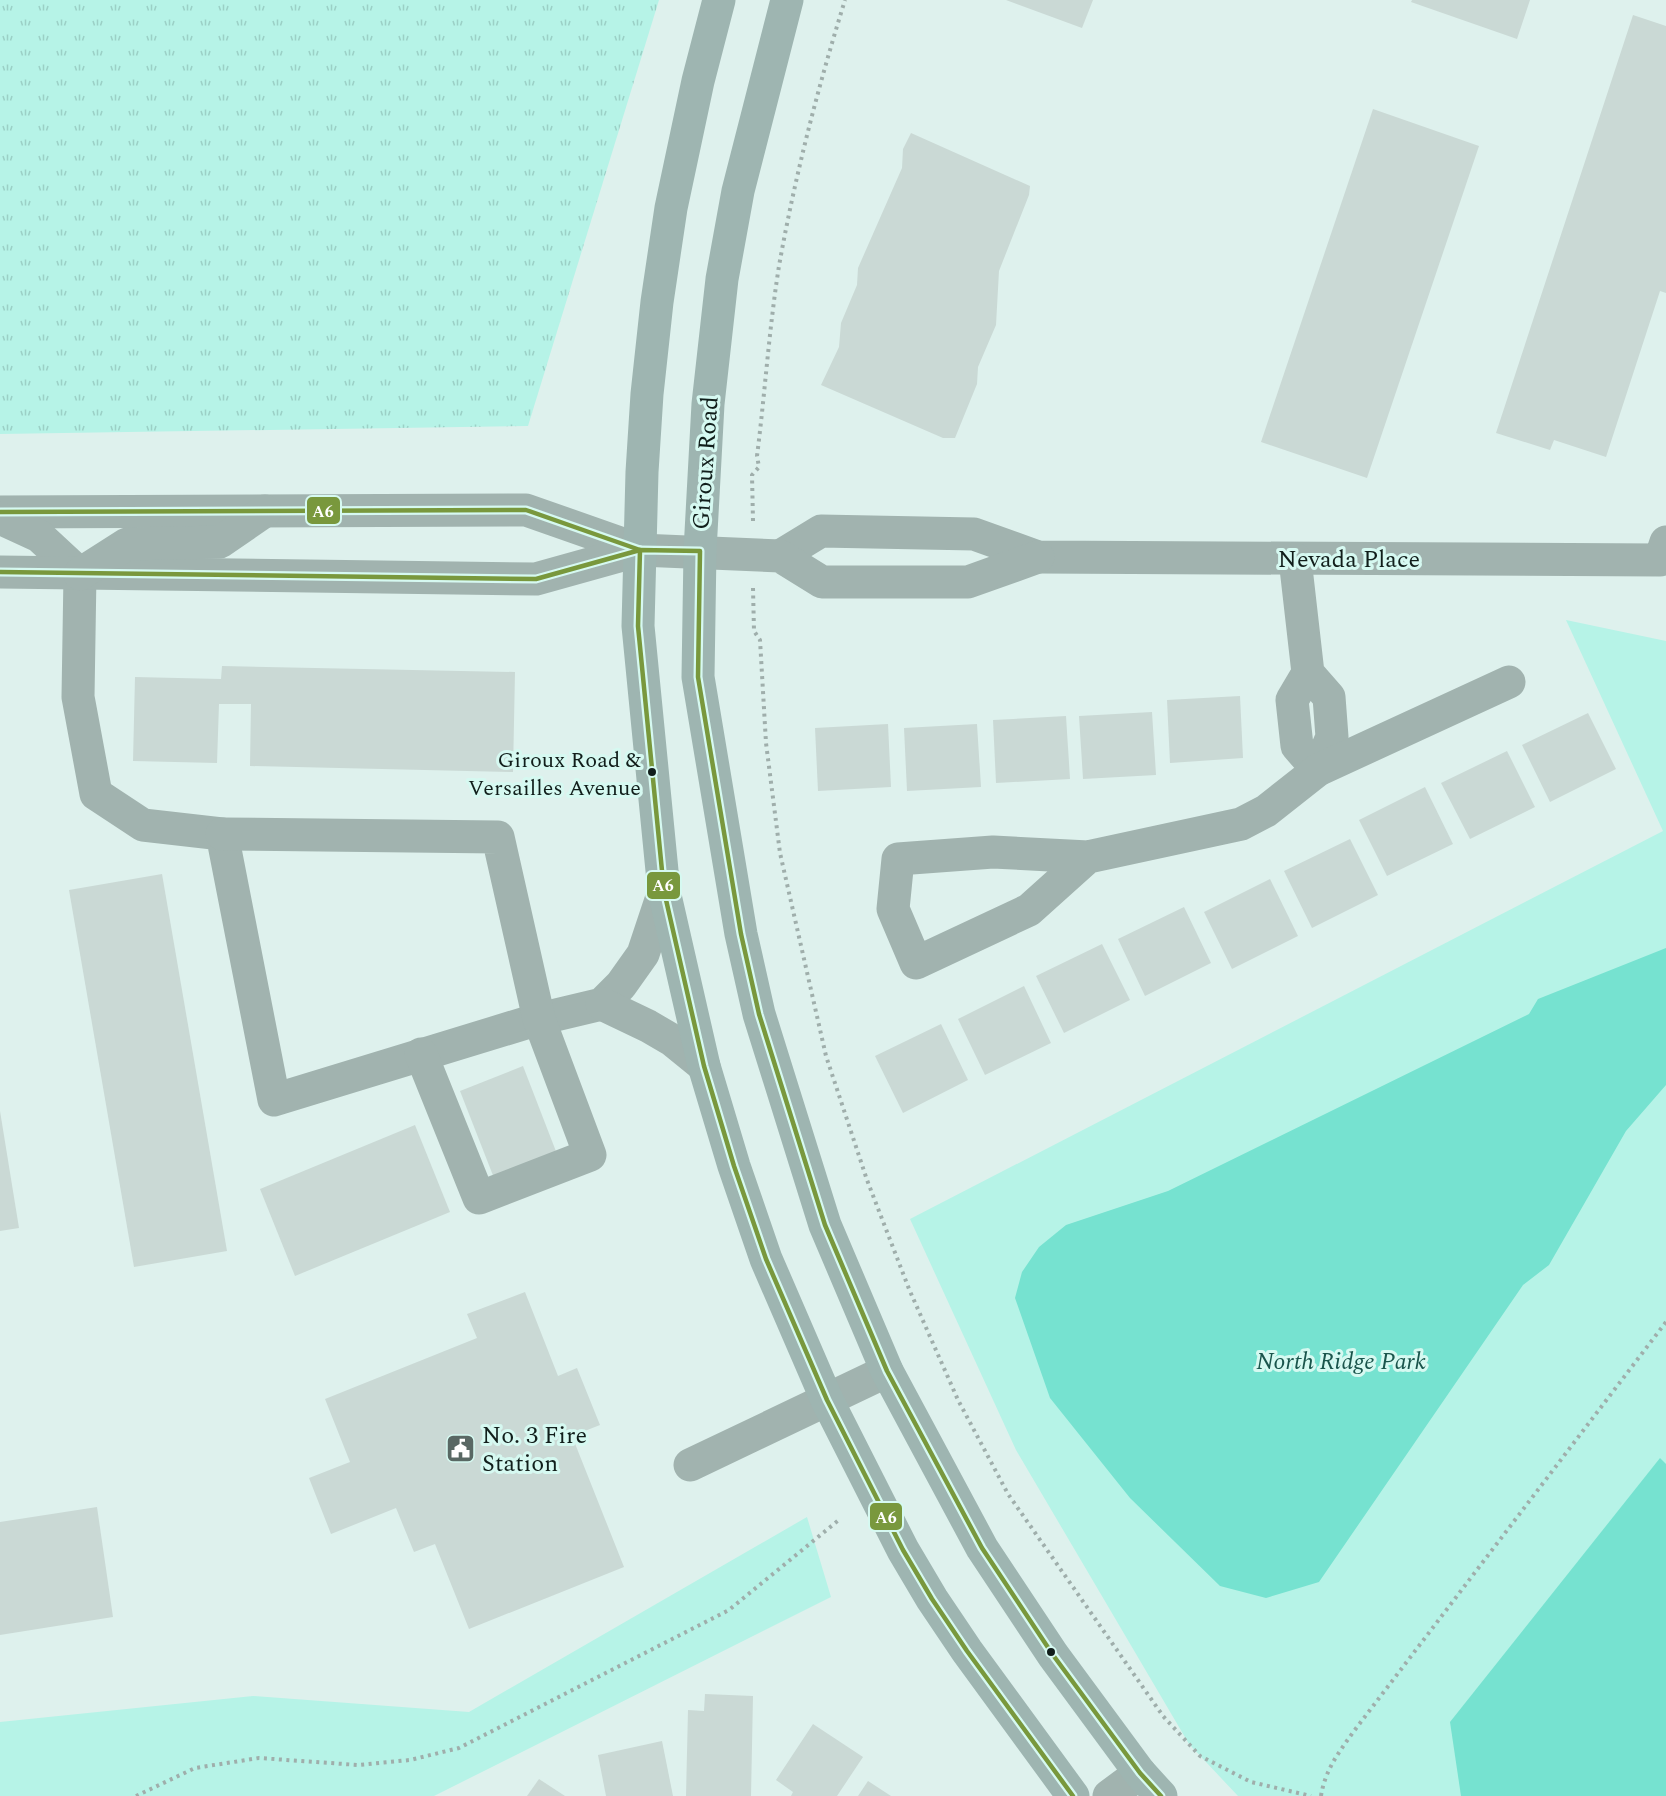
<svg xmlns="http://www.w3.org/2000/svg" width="1666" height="1796" font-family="Spectral,serif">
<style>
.grass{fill:url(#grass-tufts)}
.green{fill:#b6f3e7}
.water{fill:#76e2d0}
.building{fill:#cad9d5}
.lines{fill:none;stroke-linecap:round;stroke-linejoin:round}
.path{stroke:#9faeab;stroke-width:4;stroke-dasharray:3 4.5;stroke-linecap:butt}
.minor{stroke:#a1b3af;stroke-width:33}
.major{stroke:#9eb5b1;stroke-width:33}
.bus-1-casing{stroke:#d6f9f1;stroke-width:9}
.bus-1{stroke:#79983d;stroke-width:4.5}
.bus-dot{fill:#111e1b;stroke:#d6f9f1;stroke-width:2}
.labels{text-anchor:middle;stroke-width:6;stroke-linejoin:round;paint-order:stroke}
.bus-label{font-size:22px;fill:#111e1b;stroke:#d6f9f1;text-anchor:end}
.street-label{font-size:24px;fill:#111e1b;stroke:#d6f9f1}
.park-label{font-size:24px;font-style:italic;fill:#1a554c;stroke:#d6f9f1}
.poi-label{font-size:24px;fill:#111e1b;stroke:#d6f9f1;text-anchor:start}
.line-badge{stroke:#d6f9f1;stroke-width:2}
.badge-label{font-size:16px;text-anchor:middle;font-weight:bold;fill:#fff}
</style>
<defs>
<pattern id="grass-tufts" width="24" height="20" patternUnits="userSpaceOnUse" patternTransform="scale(1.5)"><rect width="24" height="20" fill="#b6f3e7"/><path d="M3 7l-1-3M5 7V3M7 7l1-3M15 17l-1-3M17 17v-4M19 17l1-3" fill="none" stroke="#9bd0c6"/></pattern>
</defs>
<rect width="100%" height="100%" fill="#def1ed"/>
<polygon class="grass" points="0,0 659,0 528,426 0,434"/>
<g class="green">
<polygon points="1566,620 1666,641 1666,1796 1238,1796 1189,1744 1016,1450 910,1219 1663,831"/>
<polygon points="807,1517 831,1597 434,1796 0,1796 0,1722 253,1696 469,1712"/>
</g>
<g class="water">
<polygon points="1666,948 1666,1085 1626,1131 1549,1265 1523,1285 1319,1582 1266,1598 1220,1586 1130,1498 1050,1398 1015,1298 1022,1272 1039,1247 1066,1225 1168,1191 1529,1014 1538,999"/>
<polygon points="1660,1458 1666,1464 1666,1796 1461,1796 1450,1722"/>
</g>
<g class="building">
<polygon points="1006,0 1093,0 1082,28"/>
<polygon points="1412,0 1530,0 1517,39 1411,2"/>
<polygon points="1633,15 1666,26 1666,293 1660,291 1606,457 1554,440 1550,450 1496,433"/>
<polygon points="1373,109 1479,146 1367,478 1261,442"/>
<polygon points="911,133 1030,186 1029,195 999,271 996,325 978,367 977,384 955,438 943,438 821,385 839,347 841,323 857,285 858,268 902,168 903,149"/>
<polygon points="222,666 515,672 513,772 250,766 251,704 219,704 217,763 133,761 135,677 221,679"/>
<polygon points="1240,696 1243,758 1170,763 1167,700"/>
<polygon points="1152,712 1156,775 1083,779 1079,716"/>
<polygon points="1588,713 1616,769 1550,802 1522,745"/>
<polygon points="1066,716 1070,779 996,783 993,720"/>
<polygon points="888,724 891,787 818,791 815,728"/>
<polygon points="977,724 981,787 907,791 904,728"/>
<polygon points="1507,751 1535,807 1470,839 1441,783"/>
<polygon points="1425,787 1453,844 1387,876 1359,820"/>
<polygon points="1350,839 1378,895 1312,928 1284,871"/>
<polygon points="162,874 227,1251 134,1267 69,890"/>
<polygon points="1270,879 1298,936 1232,969 1204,912"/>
<polygon points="1184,907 1211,963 1145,996 1118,939"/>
<polygon points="1102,944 1130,1000 1064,1033 1036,976"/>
<polygon points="1024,986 1051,1043 985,1075 958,1019"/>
<polygon points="941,1024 968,1080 903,1113 875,1056"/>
<polygon points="523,1066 557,1154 494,1178 460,1091"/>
<polygon points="0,1111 19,1228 0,1231"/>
<polygon points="415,1125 450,1212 295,1276 260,1189"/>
<polygon points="525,1292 558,1376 577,1368 600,1425 572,1436 624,1567 469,1629 435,1544 414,1552 396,1508 331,1534 309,1478 350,1462 325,1399 477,1338 467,1314"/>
<polygon points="97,1507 113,1617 0,1635 0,1522"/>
<polygon points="705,1694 753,1696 751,1796 686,1796 688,1710 704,1711"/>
<polygon points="813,1724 863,1757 837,1796 791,1796 793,1792 776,1780"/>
<polygon points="662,1741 673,1796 606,1796 598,1755"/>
<polygon points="539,1779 565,1796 527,1796"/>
<polygon points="868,1781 891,1796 858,1796"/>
</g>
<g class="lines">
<g class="path">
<path d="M753 521 752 475 759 467 757 456C765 393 769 329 779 266 795 176 818 87 845 0"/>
<polyline points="753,588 754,631 760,640 766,743 780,853 826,1056 867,1180 909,1289 958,1400 1008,1494 1163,1716 1200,1756 1251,1782 1311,1796"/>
<polyline points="136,1796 195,1768 259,1758 358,1765 410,1760 459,1748 729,1610 840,1519"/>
<path d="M1321 1796C1325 1770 1339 1752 1354 1731L1666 1322"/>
</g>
<g class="minor">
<polyline points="0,512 526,510 640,550"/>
<polyline points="0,518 39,536 80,574 78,697 96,794 143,825 222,834 274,1100 539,1019 602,1004 621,985 643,954 664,891"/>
<polyline points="780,556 821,531 974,534 1038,557 1660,560 1666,542"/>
<polyline points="1295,559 1308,673 1329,697 1332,737 1318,770 1297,746 1292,700 1308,673"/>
<polyline points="0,572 536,579 640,550 780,556 822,582 968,582 1038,557"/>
<polyline points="80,574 127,544 220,542 265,511"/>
<polyline points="222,834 498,837 539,1019 590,1155 479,1198 421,1054"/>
<polyline points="1088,857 1029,910 916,963 893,909 898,859 993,852 1088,857 1241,824 1266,811 1318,770 1509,682"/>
<polyline points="602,1004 648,1026 672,1040 704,1066"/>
<polyline points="690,1465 887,1371"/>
<polyline points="1109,1796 1140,1773"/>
</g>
<g class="major">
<polyline points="719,0 698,81 671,208 657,302 647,394 642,472 638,626 664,891 704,1066 734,1166 766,1259 827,1400 903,1550 932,1599 967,1651 1073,1796"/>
<polyline points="787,0 738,191 722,279 708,404 700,551 698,677 741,934 759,1014 825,1225 887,1371 982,1548 1053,1655 1140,1773 1161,1796"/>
</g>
<defs>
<g id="bus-1">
<polyline points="0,512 526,510 640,550"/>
<polyline points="640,550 638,626 664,891 704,1066 734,1166 766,1259 827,1400 903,1550 932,1599 967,1651 1073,1796"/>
<polyline points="0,572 536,579 640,550 700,551 698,677 741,934 759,1014 825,1225 887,1371 982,1548 1053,1655 1140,1773 1161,1796"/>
</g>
</defs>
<use href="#bus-1" class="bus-1-casing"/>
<use href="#bus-1" class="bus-1"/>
</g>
<defs>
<symbol id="civic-square" viewBox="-11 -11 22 22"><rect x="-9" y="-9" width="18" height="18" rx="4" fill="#596864" stroke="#d6f9f1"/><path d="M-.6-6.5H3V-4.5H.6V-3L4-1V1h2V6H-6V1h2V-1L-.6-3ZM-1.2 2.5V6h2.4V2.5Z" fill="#fff"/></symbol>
</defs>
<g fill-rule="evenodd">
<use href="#civic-square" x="444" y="1432" width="33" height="33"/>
</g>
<g class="bus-dot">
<circle cx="652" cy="772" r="5"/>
<circle cx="1051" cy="1652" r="5"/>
</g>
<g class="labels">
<g class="bus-label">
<text x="641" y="767">Giroux Road &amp;<tspan x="641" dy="28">Versailles Avenue</tspan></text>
</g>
<g class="street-label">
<text transform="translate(705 463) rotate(-86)" y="8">Giroux Road</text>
<text x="1349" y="567">Nevada Place</text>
</g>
<g class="park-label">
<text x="1341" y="1369">North Ridge Park</text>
</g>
<g class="poi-label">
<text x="482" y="1443">No. 3 Fire<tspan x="482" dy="28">Station</tspan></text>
</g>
</g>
<g class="line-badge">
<rect x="306" y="496" width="35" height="29" rx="6" fill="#79983d"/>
<rect x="646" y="871" width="35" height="29" rx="6" fill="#79983d"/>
<rect x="869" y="1502" width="34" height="29" rx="6" fill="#79983d"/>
</g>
<g class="badge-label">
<text x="323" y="517">A6</text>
<text x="663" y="891">A6</text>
<text x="886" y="1523">A6</text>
</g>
</svg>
